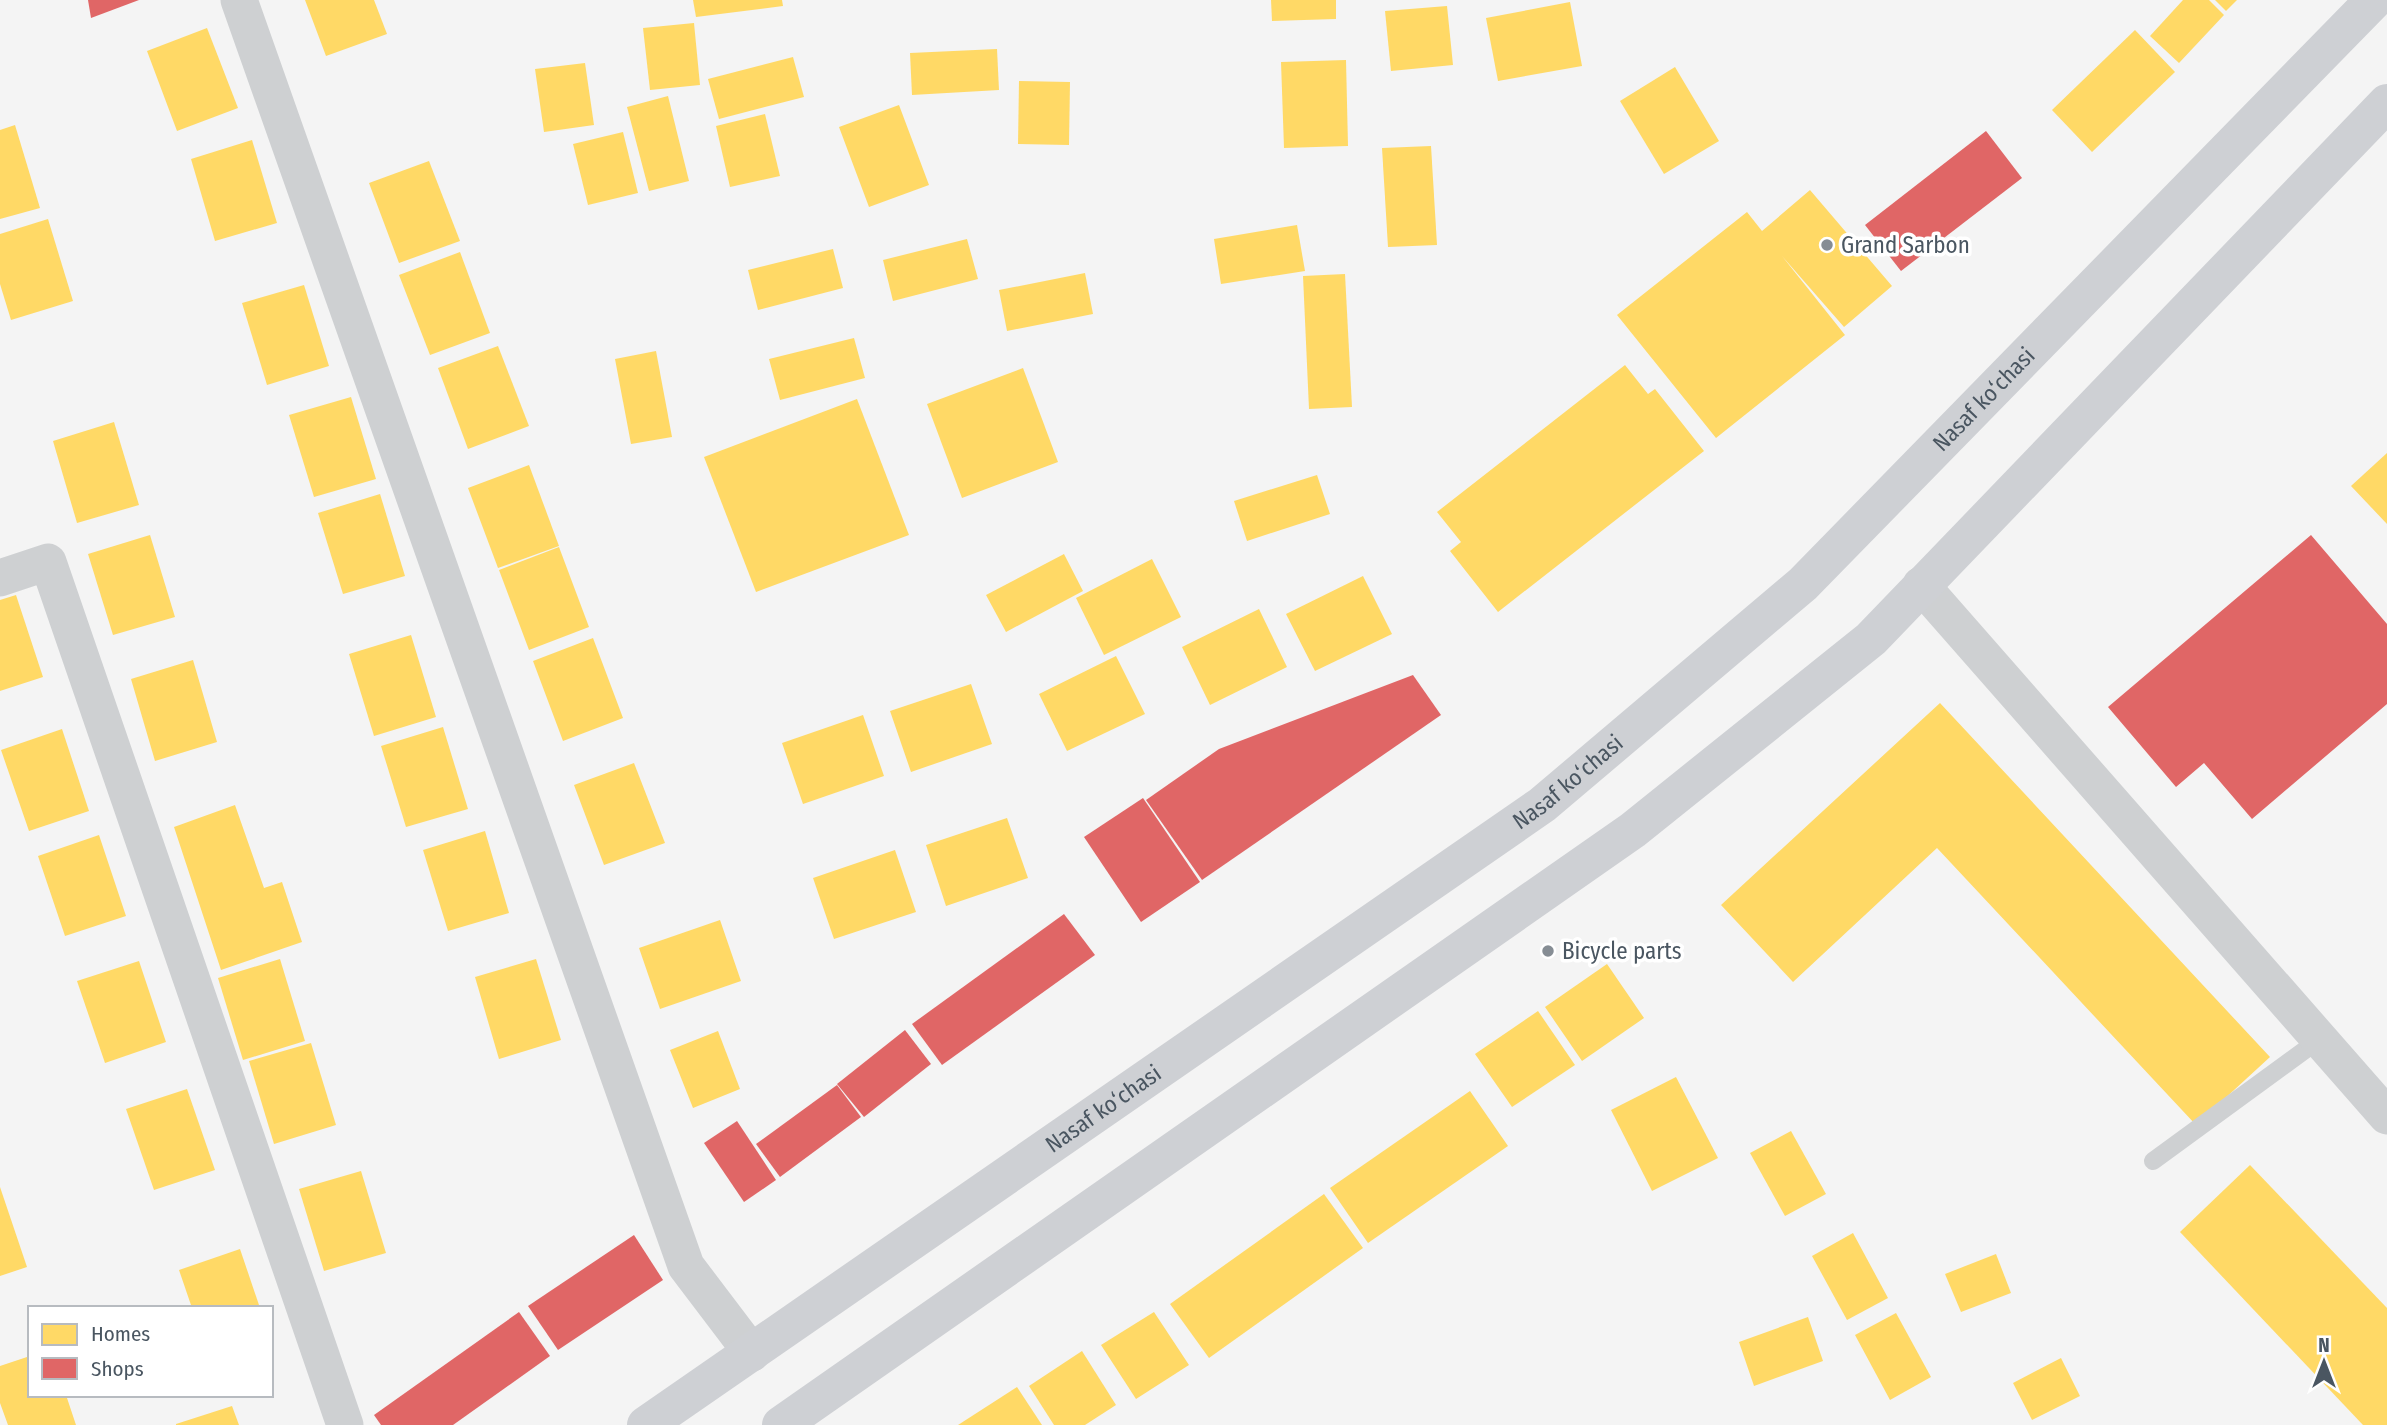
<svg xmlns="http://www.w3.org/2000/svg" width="2387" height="1425" font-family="'Fira Sans Condensed',sans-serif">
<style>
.homes{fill:#ffd966}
.shops{fill:#e06666}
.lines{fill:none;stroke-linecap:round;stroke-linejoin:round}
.lane{stroke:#ced0d2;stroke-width:18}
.street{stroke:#ced0d2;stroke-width:37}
.secondary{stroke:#ced0d4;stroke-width:38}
.poi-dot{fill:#868d94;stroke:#fff;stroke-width:2.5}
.labels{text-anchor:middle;stroke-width:7;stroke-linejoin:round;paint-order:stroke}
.poi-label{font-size:23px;fill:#4a5661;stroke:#fff;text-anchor:start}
.street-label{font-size:23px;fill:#4a5661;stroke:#fff}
</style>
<rect width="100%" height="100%" fill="#f4f4f4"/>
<g class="homes">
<polygon points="305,0 374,0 387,34 326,56"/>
<polygon points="693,0 782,0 783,6 696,17"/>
<polygon points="1271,0 1336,0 1336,19 1272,21"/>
<polygon points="2183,0 2209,0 2224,15 2179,63 2150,36"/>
<polygon points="2215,0 2237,0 2226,11"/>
<polygon points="1570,2 1582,66 1498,81 1486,18"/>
<polygon points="1447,6 1453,65 1391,71 1385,11"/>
<polygon points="694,23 700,85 650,90 643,28"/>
<polygon points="207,28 238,108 177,131 147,51"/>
<polygon points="2135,30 2175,72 2092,152 2052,110"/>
<polygon points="997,49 999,90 912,95 910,53"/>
<polygon points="793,57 804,97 719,119 708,79"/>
<polygon points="1346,60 1348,146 1284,148 1281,62"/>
<polygon points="585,63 594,125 544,132 535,69"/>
<polygon points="1675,67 1719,141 1664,174 1620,101"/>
<polygon points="1019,81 1070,82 1069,145 1018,144"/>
<polygon points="668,96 689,181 649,191 627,107"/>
<polygon points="899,105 929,185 869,207 839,127"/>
<polygon points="765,114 780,176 730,187 716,126"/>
<polygon points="15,125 40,208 0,219 0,130"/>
<polygon points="623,132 638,193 588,205 573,144"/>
<polygon points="252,140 277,223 215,241 191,159"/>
<polygon points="1431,146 1437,245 1388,247 1382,148"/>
<polygon points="429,161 460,241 399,263 369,183"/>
<polygon points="1810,190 1892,286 1844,327 1782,256 1845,335 1716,438 1617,315 1747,212 1762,231"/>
<polygon points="48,219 73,301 11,320 0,284 0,234"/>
<polygon points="1297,225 1305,271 1221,284 1214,239"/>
<polygon points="967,239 978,279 893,301 883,260"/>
<polygon points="833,249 843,288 758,310 748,270"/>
<polygon points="460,252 490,333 430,355 399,275"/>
<polygon points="1085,273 1093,314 1007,331 999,290"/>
<polygon points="1345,274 1352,407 1309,409 1303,276"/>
<polygon points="304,285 329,366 267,385 242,303"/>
<polygon points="854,338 865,378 780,400 769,359"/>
<polygon points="498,346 529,426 468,449 438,368"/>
<polygon points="656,351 672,437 631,444 615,359"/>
<polygon points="1625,365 1648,394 1655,389 1704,451 1498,612 1450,551 1461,542 1437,512"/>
<polygon points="1023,368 1058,462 962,498 927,404"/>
<polygon points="351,397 376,479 314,497 289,415"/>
<polygon points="857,399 909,535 756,592 704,457"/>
<polygon points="114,422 139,505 77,523 53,441"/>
<polygon points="2387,453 2387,524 2351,486"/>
<polygon points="529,465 559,546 498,568 468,488"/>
<polygon points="1317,475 1330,514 1247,541 1234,501"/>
<polygon points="380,494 405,576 343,594 318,513"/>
<polygon points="150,535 175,617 113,635 88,554"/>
<polygon points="559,547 589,627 529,650 499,570"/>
<polygon points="1064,554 1083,591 1006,632 986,595"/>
<polygon points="1152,559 1181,617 1104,655 1076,598"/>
<polygon points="1363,576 1392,634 1315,671 1286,614"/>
<polygon points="16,595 43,677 0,691 0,600"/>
<polygon points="1259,609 1287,667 1210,705 1182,647"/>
<polygon points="411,635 436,717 374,736 349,654"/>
<polygon points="593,638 623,718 563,741 533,661"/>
<polygon points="1116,656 1145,714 1067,751 1039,694"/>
<polygon points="193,660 217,742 155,761 131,679"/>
<polygon points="971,684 992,744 911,772 890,711"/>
<polygon points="1940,703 2270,1057 2196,1125 1937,848 1793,982 1721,905"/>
<polygon points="863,715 884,776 803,804 782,743"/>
<polygon points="443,727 468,809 406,827 381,746"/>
<polygon points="62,729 89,811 29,831 1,750"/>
<polygon points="634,763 665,843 604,865 574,785"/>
<polygon points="235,805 264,888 282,882 302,942 221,970 174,827"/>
<polygon points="1007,818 1028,878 946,906 926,845"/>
<polygon points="485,831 509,913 448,931 423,850"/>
<polygon points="99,835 126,916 65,936 38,856"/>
<polygon points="895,850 916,912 834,939 813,878"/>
<polygon points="720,920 741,981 660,1009 639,948"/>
<polygon points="280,959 305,1041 243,1060 218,978"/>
<polygon points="536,959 561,1040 499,1059 475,977"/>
<polygon points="139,961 166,1042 105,1063 77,981"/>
<polygon points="1607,964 1644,1018 1582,1061 1545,1007"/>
<polygon points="1538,1011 1575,1065 1512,1107 1475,1054"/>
<polygon points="718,1031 740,1089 693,1108 670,1050"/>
<polygon points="311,1043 336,1125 274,1144 249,1061"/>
<polygon points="1676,1077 1718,1158 1652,1191 1611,1110"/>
<polygon points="187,1089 215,1170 154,1190 126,1109"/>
<polygon points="1470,1091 1508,1146 1368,1243 1330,1188"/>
<polygon points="1791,1131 1826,1194 1785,1216 1750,1153"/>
<polygon points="2250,1165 2387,1308 2387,1425 2363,1425 2180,1232"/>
<polygon points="361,1171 386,1253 324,1271 299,1189"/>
<polygon points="0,1187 27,1267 0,1276"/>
<polygon points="1324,1194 1363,1248 1209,1358 1170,1304"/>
<polygon points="1853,1233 1888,1298 1847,1320 1812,1256"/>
<polygon points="240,1249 260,1308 192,1308 179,1270"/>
<polygon points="1996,1254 2011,1293 1961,1312 1945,1274"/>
<polygon points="1154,1312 1189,1365 1136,1399 1101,1345"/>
<polygon points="1896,1313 1931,1377 1890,1400 1855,1335"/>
<polygon points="1808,1317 1823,1361 1754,1386 1739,1342"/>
<polygon points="1082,1351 1116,1405 1085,1425 1054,1425 1029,1386"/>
<polygon points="30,1356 30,1395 66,1395 76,1425 8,1425 0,1403 0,1366"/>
<polygon points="2061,1358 2080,1396 2032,1420 2013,1383"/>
<polygon points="1017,1387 1042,1425 958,1425"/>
<polygon points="232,1406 239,1425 176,1425 176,1424"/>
</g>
<g class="shops">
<polygon points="88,0 139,0 91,18"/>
<polygon points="1986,131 2022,178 1901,271 1865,225"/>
<polygon points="2311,535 2387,624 2387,704 2252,819 2204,763 2176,787 2108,707"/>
<polygon points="1413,675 1441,715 1202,880 1146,800 1219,749"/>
<polygon points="1143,798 1200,882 1141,922 1084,837"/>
<polygon points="1064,914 1095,955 942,1065 912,1024"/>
<polygon points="905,1030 931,1064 864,1117 837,1084"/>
<polygon points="837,1085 861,1117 780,1177 756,1144"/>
<polygon points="737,1121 776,1180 744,1202 704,1143"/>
<polygon points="634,1235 663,1280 558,1350 528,1306"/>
<polygon points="519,1312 550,1356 453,1425 381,1425 374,1415"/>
</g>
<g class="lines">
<polyline class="lane" points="2153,1161 2320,1039"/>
<g class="street">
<polyline points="239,0 686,1266 752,1353"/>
<polyline points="0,578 48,562 345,1425"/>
<polyline points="1921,585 2387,1116"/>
</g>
<g class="secondary">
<path id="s1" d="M646 1425 1542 805 1803 584 2374 0"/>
<polyline points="781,1425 1633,830 1871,639 2387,103"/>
</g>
</g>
<g class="poi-dot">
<circle cx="1827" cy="245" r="7"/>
<circle cx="1548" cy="951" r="7"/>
</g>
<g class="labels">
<g class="poi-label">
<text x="1841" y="253">Grand Sarbon</text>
<text x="1562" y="959">Bicycle parts</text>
</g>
<g class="street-label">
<text dy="8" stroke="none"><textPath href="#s1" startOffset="1690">Nasaf ko‘chasi</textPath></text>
<text dy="8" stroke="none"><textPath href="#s1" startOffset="1124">Nasaf ko‘chasi</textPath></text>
<text dy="8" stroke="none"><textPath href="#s1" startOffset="556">Nasaf ko‘chasi</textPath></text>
</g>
</g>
<rect x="28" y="1306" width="245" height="91" fill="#ffffff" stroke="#b7bbc0" stroke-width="2"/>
<rect x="42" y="1324" width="35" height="21" fill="#ffd966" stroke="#b7bbc0" stroke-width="2"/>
<text x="91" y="1341" font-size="21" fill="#4a5661">Homes</text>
<rect x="42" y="1358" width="35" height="21" fill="#e06666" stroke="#b7bbc0" stroke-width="2"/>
<text x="91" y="1376" font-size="21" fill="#4a5661">Shops</text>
<g transform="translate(2324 1362)" stroke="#ffffff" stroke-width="5" paint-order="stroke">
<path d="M0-5L12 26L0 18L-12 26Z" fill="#4a5661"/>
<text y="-10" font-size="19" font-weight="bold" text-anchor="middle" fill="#4a5661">N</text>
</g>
</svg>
